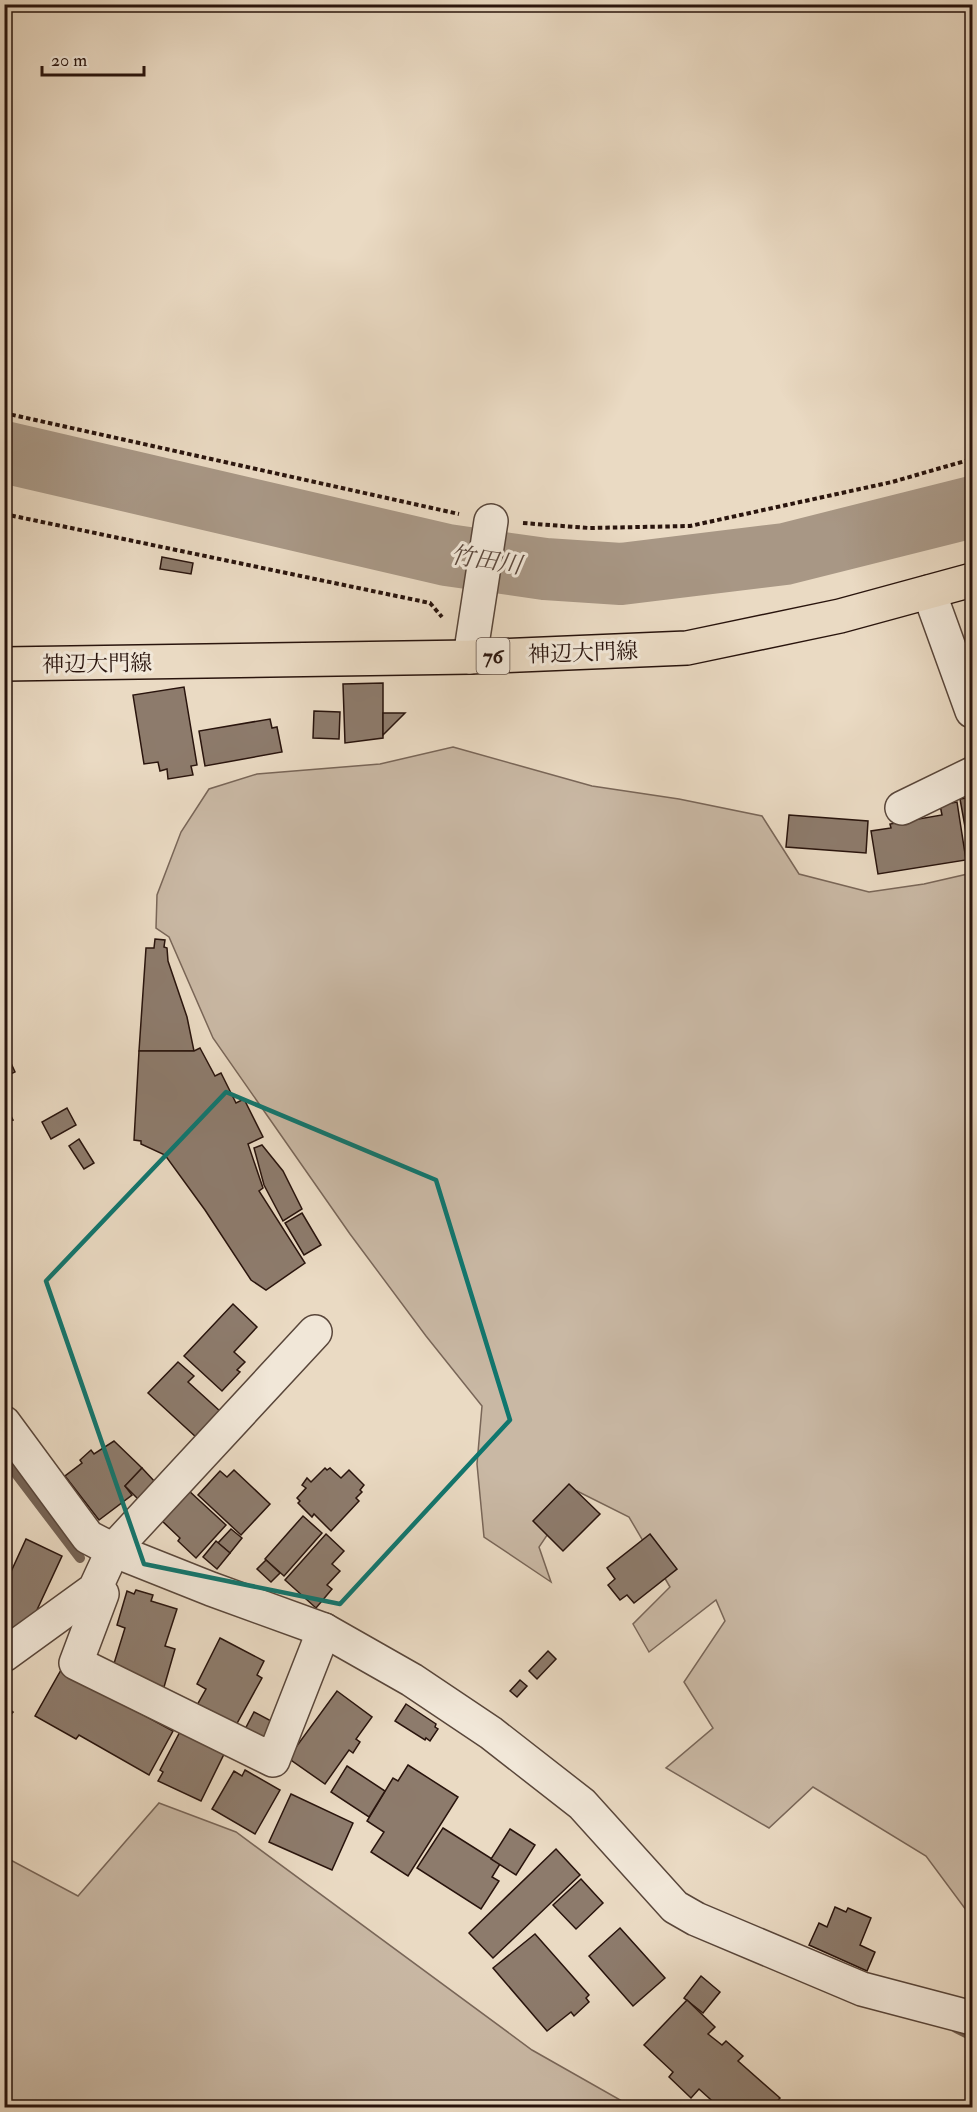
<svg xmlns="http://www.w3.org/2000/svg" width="977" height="2112" font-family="'IM FELL Double Pica','Noto Serif JP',serif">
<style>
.green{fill:#c9b8a4;stroke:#796658;stroke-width:1.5}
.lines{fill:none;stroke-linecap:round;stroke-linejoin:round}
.stream{stroke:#756355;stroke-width:10}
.river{stroke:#a89785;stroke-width:62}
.building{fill:#8d7b6c;stroke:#29140d;stroke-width:1.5}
.minor-casing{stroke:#59463a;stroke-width:36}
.major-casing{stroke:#29140d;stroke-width:36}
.path{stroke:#29140d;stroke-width:4;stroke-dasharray:4.5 3;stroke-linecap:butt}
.minor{stroke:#f1e7d8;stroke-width:33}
.major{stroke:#eadac3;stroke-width:33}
.marked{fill:none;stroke:#0f766e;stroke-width:4.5;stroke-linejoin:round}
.labels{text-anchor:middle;stroke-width:6;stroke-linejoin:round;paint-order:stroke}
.shield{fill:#f1e7d8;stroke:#65534a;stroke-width:1.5}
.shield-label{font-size:21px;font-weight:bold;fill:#29140d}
.street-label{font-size:22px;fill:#29140d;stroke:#f1e7d8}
.water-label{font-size:24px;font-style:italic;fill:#5c483d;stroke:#f1e7d8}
</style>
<rect width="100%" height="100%" fill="#eadac3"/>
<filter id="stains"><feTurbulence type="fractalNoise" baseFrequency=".00333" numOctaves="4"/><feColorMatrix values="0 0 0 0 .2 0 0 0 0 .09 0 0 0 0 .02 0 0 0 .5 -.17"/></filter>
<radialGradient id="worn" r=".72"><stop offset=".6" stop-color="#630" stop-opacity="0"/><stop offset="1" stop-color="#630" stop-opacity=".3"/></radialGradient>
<g class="green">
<polygon points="453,747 592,786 679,799 762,816 799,874 869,892 924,884 972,873 972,1918 926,1856 813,1787 769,1828 666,1768 713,1728 684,1682 725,1621 716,1600 649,1652 633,1624 670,1587 629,1517 577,1491 539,1547 551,1582 484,1537 477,1464 482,1406 426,1336 350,1234 213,1038 169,937 156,928 157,895 181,832 209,789 257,774 380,764"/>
<polygon points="159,1803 236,1832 532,2050 622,2101 624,2107 5,2107 5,1857 78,1896"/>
</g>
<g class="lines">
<g class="stream">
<polyline points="4,1458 80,1558"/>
<polyline points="956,2028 970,2035 972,2039"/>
</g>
<polyline class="river" points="4,452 447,555 545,569 621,574 785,554 972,507"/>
</g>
<g class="building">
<polygon points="162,557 193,563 191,574 160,569"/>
<polygon points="383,683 383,738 345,743 343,684"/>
<polygon points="184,687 197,765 191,766 193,775 168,779 167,769 160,771 158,762 144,764 133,695"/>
<polygon points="314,711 340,712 339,739 313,738"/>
<polygon points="383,713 405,713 383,735"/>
<polygon points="270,719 272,728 277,727 282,752 205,766 199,731"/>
<polygon points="972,797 972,860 971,860 960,799"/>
<polygon points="957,802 966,860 878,874 871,831 891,828 890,824 942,815 940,805"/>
<polygon points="789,815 868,821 866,853 786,847"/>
<polygon points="155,939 165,940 164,947 167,948 168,961 187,1017 194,1051 139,1051 146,948 154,948"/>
<polygon points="200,1048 215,1076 221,1073 236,1103 244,1099 263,1137 248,1144 263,1188 259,1191 305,1263 266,1290 251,1280 205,1210 165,1155 141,1144 141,1141 134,1140 139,1051 194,1051"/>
<polygon points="9,1059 15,1072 4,1077 4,1062"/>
<polygon points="4,1102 13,1120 4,1123"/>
<polygon points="67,1108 76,1125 51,1139 42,1122"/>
<polygon points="79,1139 94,1163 84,1169 69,1146"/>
<polygon points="262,1145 283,1171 302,1209 283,1221 264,1185 254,1148"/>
<polygon points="302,1213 321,1245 304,1255 285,1223"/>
<polygon points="233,1304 257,1327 234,1352 245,1362 237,1370 240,1372 222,1391 184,1356"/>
<polygon points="178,1362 194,1376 188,1382 221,1412 197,1438 148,1393"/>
<polygon points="114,1441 142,1468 125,1486 132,1495 99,1520 65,1476 82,1463 80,1460 91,1450 94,1454"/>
<polygon points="142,1468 156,1483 139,1500 125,1486"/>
<polygon points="325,1468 327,1470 330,1468 341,1478 349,1470 364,1485 360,1490 362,1492 356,1498 359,1501 331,1531 314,1514 312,1517 298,1503 300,1501 297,1498 306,1488 302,1485 307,1478 311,1482"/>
<polygon points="234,1470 270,1504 241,1535 198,1495 220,1471 227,1477"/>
<polygon points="569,1484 600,1514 563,1551 533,1521"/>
<polygon points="188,1490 226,1525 196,1558 178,1541 180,1538 161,1520"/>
<polygon points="303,1516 322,1533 284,1576 265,1559"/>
<polygon points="231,1529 242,1538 230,1553 218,1543"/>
<polygon points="326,1534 344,1551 332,1564 340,1571 327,1585 332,1589 316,1608 285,1580"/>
<polygon points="650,1534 677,1569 634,1603 627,1595 620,1600 608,1585 615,1579 607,1568"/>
<polygon points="26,1539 62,1556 29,1627 16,1635 4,1629 4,1587"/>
<polygon points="216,1541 230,1553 217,1569 203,1557"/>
<polygon points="266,1560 280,1573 271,1582 257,1569"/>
<polygon points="136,1590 153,1595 151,1601 177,1609 165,1646 175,1649 164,1687 112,1670 125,1628 117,1625 127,1591 134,1594"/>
<polygon points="220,1638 264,1661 257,1675 262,1678 235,1727 196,1707 206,1689 197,1684"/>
<polygon points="548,1651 556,1659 537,1679 529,1671"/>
<polygon points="61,1670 173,1731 149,1775 79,1735 76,1739 35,1716"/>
<polygon points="520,1680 527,1686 517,1697 510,1691"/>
<polygon points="337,1691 372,1717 356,1739 360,1742 353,1753 349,1750 325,1784 288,1758"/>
<polygon points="406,1704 436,1724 435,1727 438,1729 430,1741 426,1738 425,1740 395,1721"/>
<polygon points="4,1705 13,1712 4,1722"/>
<polygon points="254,1712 275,1723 263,1747 241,1737"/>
<polygon points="183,1726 227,1748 201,1801 158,1781 163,1772 160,1770"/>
<polygon points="408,1765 458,1797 408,1876 371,1852 384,1832 367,1821 393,1778 398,1781"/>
<polygon points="347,1766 385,1791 369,1817 331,1792"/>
<polygon points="245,1770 280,1790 255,1834 212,1809 234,1771 242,1776"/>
<polygon points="291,1794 353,1823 332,1870 269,1842"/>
<polygon points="443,1828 500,1864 492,1877 499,1881 481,1909 417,1868"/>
<polygon points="510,1829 535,1845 516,1875 491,1859"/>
<polygon points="556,1849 580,1875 493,1958 469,1933"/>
<polygon points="581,1879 603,1903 576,1929 553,1905"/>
<polygon points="835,1907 846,1912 848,1908 871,1918 860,1945 875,1952 867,1971 809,1945 819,1923 827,1927"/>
<polygon points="620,1928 665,1978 633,2006 589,1956"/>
<polygon points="535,1934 589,1995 586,1998 589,2002 574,2016 571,2012 547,2031 493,1968"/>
<polygon points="701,1976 720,1992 703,2013 684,1998"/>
<polygon points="687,2000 715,2027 708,2034 722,2045 726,2041 743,2056 738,2061 780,2098 771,2108 720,2108 699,2089 691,2098 669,2077 673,2072 644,2045"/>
</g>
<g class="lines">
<defs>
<g id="minor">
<polyline points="929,592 972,711"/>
<polyline points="470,657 491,521"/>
<polyline points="902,808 972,774"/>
<polyline points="4,1423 88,1537 113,1550 211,1589 324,1630 412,1680 491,1733 582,1804 675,1907 696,1919 862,1989 972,2018"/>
<polyline points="95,1589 102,1594 76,1663 273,1760 324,1630"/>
<polyline points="4,1655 95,1589 113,1550 315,1332"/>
</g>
<polyline id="major" points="4,664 470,657 687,648 840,616 972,580"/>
</defs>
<use href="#minor" class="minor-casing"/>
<use href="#major" class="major-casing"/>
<g class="path">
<polyline points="4,413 459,514"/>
<polyline points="4,514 430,603 442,617"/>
<polyline points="523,523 589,528 690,526 892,482 972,459"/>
</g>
<use href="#minor" class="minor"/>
<use href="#major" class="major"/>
</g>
<path class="marked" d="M226 1092 436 1180 510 1420 340 1604 144 1564 46 1281Z"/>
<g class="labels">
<rect class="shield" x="476.5" y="638" width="33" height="36" rx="4.5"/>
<g class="shield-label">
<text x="493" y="663">76</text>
</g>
<g class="street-label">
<text transform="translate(583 652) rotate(-2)" y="8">神辺大門線</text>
<text transform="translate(97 663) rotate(-1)" y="8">神辺大門線</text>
</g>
<g class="water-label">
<text transform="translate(486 560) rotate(9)" y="8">竹田川</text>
</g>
</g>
<rect width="977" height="2112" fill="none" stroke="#eadac3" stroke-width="24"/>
<rect x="6" y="6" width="965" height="2100" fill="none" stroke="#29140d" stroke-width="3"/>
<rect x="12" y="12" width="953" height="2088" fill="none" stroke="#29140d" stroke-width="1.5"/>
<path d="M42 66v9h102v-9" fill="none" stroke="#29140d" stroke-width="3"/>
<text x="51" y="66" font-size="18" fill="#29140d" stroke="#f1e7d8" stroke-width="4.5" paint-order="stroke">20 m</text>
<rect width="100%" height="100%" filter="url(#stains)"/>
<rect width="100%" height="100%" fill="url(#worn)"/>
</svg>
